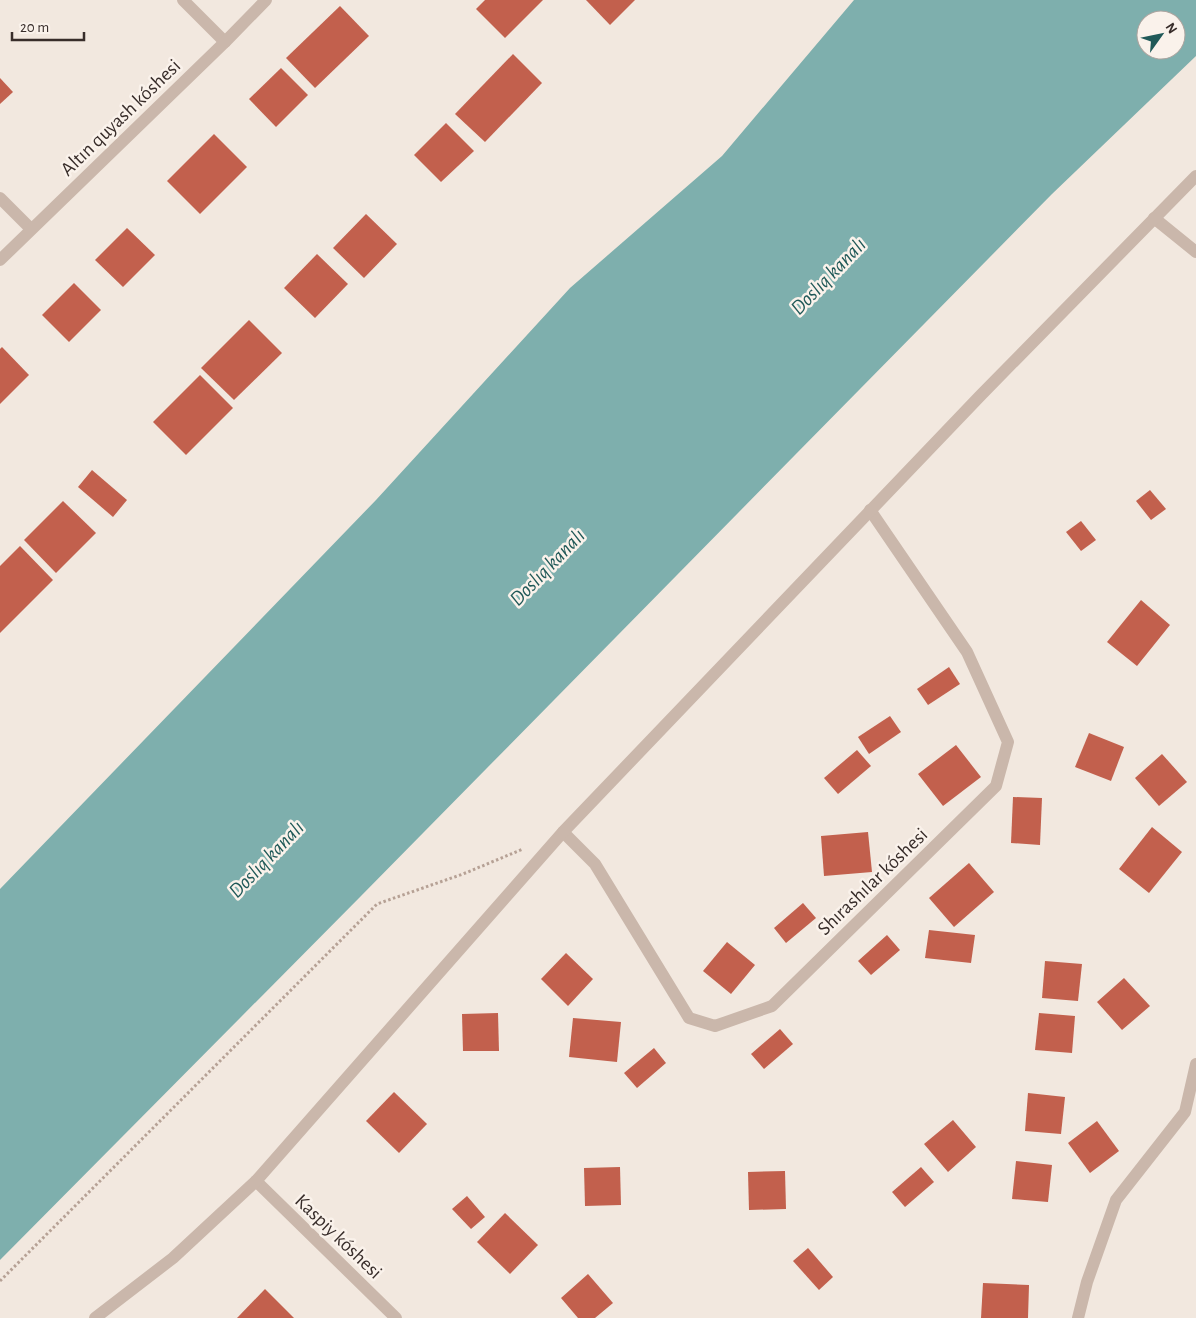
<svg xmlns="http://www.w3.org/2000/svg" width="1196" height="1318" font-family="'Alegreya Sans',sans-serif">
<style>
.water{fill:#7eafad;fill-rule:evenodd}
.building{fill:#c2604d}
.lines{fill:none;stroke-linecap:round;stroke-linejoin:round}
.path{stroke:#b6a195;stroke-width:3;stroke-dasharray:2.5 2.5;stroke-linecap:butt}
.street{stroke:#cab7ab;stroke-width:12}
.labels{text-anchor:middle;stroke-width:5;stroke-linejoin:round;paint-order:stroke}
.street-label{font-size:20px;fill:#382d2a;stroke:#faf2eb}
.water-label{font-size:21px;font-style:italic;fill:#205958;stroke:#faf2eb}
</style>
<rect width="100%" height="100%" fill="#f2e8df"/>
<path class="water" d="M854 0H1196V56L1052 194 361 896 0 1260V889L376 500 570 288 722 156ZM1146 20H1176V50H1146Z"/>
<g class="building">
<polygon points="485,0 543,0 505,38 476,9"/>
<polygon points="586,0 635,0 610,25"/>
<polygon points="340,6 369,36 315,88 286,58"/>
<polygon points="513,54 542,83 485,142 455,114"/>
<polygon points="281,68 308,95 276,127 249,99"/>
<polygon points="0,78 13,92 0,104"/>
<polygon points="446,123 474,151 441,182 414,155"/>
<polygon points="214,134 247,167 200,214 167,181"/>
<polygon points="366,214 397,244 364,278 333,248"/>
<polygon points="127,228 155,255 123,287 95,260"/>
<polygon points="317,254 348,284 315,318 284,288"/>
<polygon points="74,283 101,310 69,342 42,315"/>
<polygon points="249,320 282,353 234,400 201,368"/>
<polygon points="2,347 29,375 0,404 0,349"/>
<polygon points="200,375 233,408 186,455 153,422"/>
<polygon points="92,470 127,500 113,517 78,487"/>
<polygon points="1150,490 1166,509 1151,520 1136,501"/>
<polygon points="63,501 96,533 56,573 24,540"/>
<polygon points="1081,521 1096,540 1081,551 1066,532"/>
<polygon points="20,546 53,580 0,633 0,566"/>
<polygon points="1141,600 1170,625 1137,666 1107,642"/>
<polygon points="949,667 960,684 928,705 917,689"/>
<polygon points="890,716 901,732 869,754 858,737"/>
<polygon points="1089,733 1124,747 1111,781 1075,767"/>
<polygon points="956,745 981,777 943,806 918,774"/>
<polygon points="857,750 871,766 838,794 824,778"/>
<polygon points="1162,754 1187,782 1159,806 1135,778"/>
<polygon points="1013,797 1042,798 1040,845 1011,843"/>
<polygon points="1152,827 1182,852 1149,893 1119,869"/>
<polygon points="868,832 872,872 824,876 821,836"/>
<polygon points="969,863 994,892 954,927 929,898"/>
<polygon points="803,903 816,918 786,943 774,928"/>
<polygon points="929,930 975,935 971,963 925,958"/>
<polygon points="887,935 900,950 871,975 858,961"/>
<polygon points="727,942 755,965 731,994 703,971"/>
<polygon points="566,953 593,979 568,1006 541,979"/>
<polygon points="1045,961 1082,964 1078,1001 1042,998"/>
<polygon points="1124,978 1150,1006 1122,1030 1097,1002"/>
<polygon points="498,1013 499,1051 463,1051 462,1014"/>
<polygon points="1039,1013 1075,1016 1072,1053 1035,1050"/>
<polygon points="573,1018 621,1022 617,1062 569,1057"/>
<polygon points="780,1029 793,1044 764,1069 751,1054"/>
<polygon points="654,1048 666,1063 637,1088 624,1073"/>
<polygon points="394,1092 427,1124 399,1153 366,1121"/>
<polygon points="1028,1093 1065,1097 1061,1134 1025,1131"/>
<polygon points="953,1120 976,1147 948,1172 924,1144"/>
<polygon points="1097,1121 1119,1151 1090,1173 1068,1143"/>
<polygon points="1016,1161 1052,1165 1048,1202 1012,1199"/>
<polygon points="620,1167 621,1205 585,1206 584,1168"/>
<polygon points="921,1167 934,1182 905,1207 892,1192"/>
<polygon points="785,1171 786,1209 749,1210 748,1172"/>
<polygon points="467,1196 485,1217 471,1229 452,1209"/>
<polygon points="505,1213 538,1245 510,1274 477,1242"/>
<polygon points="808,1248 833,1277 819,1290 793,1261"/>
<polygon points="588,1274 613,1303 595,1318 578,1318 561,1298"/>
<polygon points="983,1283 1029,1285 1028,1318 981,1318"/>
<polygon points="265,1289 294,1318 237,1318"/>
</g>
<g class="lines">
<polyline class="path" points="0,1281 377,904 463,874 523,849"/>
<g class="street">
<polyline points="183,0 225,42"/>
<polyline points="0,198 31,229"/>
<polyline points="1154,218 1196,252"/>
<polyline points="0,260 225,42 266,0"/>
<polyline points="563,832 595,864 689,1018 715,1026 772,1006 996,786 1008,742 967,652 870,510"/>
<polyline points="256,1181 396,1318"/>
<polyline points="95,1318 173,1258 256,1181 563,832 980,396 1196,176"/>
<polyline points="1078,1318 1087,1282 1116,1200 1185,1112 1196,1064"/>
</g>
</g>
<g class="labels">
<g class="street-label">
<text transform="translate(120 117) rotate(-44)" y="7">Altın quyash kóshesi</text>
<text transform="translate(872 881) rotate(-44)" y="7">Shırashılar kóshesi</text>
<text transform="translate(339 1236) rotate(44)" y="7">Kaspiy kóshesi</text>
</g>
<g class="water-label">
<text transform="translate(828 276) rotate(-46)" y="7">Doslıq kanalı</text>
<text transform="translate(547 567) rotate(-46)" y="7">Doslıq kanalı</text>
<text transform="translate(266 859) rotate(-46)" y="7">Doslıq kanalı</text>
</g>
</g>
<g transform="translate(1161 35) rotate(57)"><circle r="24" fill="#faf2eb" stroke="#aca39e"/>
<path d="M0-4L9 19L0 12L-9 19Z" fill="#205958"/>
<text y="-8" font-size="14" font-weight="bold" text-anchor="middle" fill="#382d2a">N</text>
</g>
<path d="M12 32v8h72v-8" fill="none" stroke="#382d2a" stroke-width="2.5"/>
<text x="20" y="32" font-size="15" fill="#382d2a" stroke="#faf2eb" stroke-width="4" paint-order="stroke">20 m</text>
</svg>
